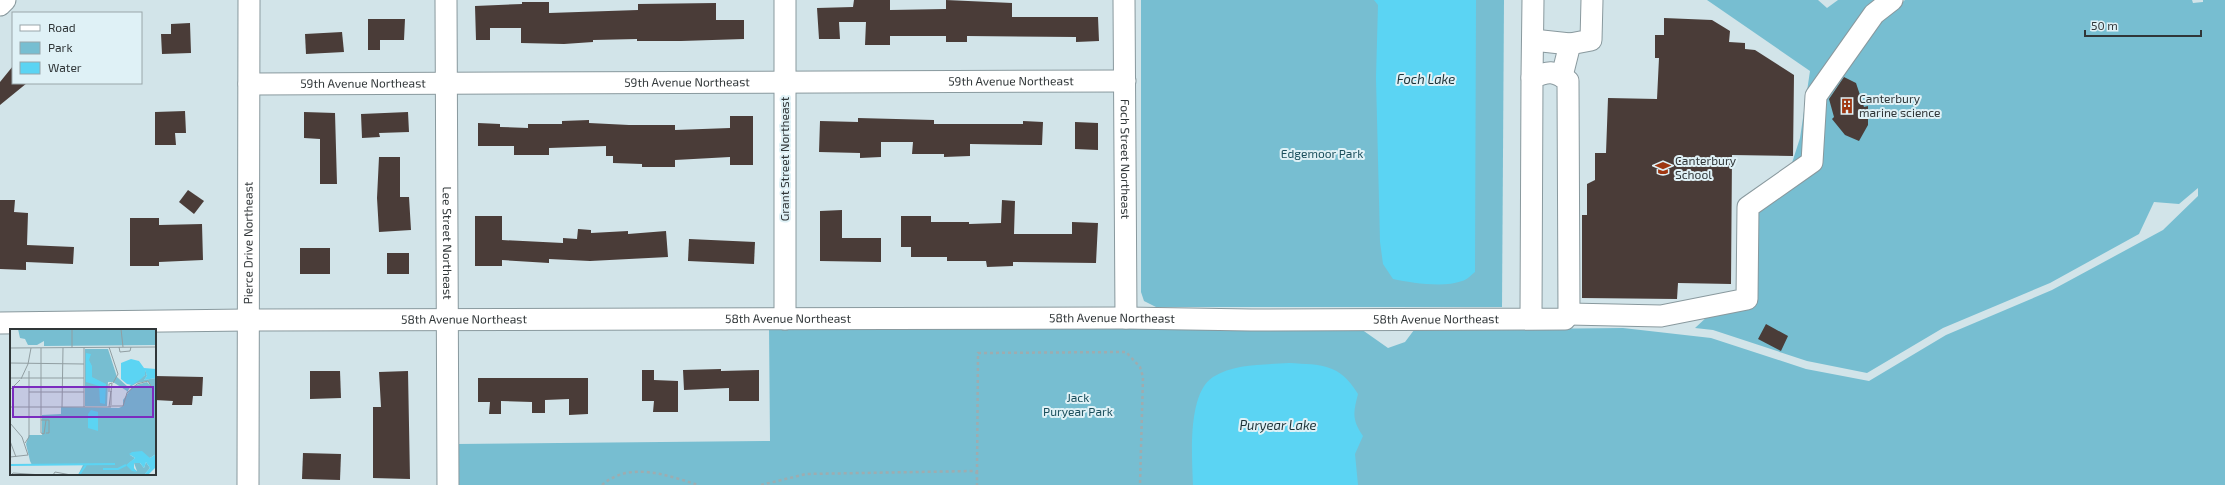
<svg xmlns="http://www.w3.org/2000/svg" width="2225" height="485" font-family="'Exo 2',sans-serif">
<style>
.green{fill:#77bed1}
.water{fill:#5bd4f3}
.building{fill:#4a3c38}
.lines{fill:none;stroke-linecap:round;stroke-linejoin:round}
.minor-casing{stroke:#89999e;stroke-width:23}
.path{stroke:#9eacb0;stroke-width:2.5;stroke-dasharray:3 3;stroke-linecap:butt}
.minor{stroke:#fff;stroke-width:21}
.labels{text-anchor:middle;stroke-width:4;stroke-linejoin:round;paint-order:stroke}
.street-label{font-size:12px;fill:#303638;stroke:#dff1f6}
.poi-label{font-size:12px;fill:#303638;stroke:#dff1f6;text-anchor:start}
.park-label{font-size:12px;fill:#1b4f5c;stroke:#dff1f6}
.water-label{font-size:13px;font-style:italic;fill:#1d3238;stroke:#dff1f6}
.inset-river{fill:none;stroke:#5bd4f3;stroke-width:2}
.inset-road{fill:none;stroke:#919ea2;stroke-width:1}
.view{fill:#7b2cbf;fill-opacity:0.15;stroke:#7b2cbf;stroke-width:2}
.inset-edge{fill:none;stroke:#303638;stroke-width:2}
</style>
<rect width="100%" height="100%" fill="#d2e4e9"/>
<g class="green">
<polygon points="1141,0 1504,0 1502,307 1156,307 1144,301 1141,292"/>
<polygon points="1707,0 1818,0 1827,8 1838,0 1878,0 1810,90 1804,156 1791,166 1800,138 1810,71"/>
<polygon points="1905,0 2192,0 2193,3 2203,2 2203,0 2225,0 2225,485 457,485 457,444 770,441 769,326 1361,329 1388,348 1405,342 1414,330 1623,328 1711,338 1806,369 1869,381 1946,335 2052,290 2163,230 2198,196 2198,188 2179,204 2154,202 2139,234 2050,283 1943,328 1867,373 1807,361 1713,330 1695,328 1708,316 1749,308 1756,212 1816,169 1824,99 1880,21"/>
</g>
<g class="water">
<path d="M1374 0H1476L1475 272C1471 275 1467 280 1462 281 1444 288 1412 283 1393 279L1383 264 1380 242 1376 78 1378 5Z"/>
<path d="M1289 363C1322 365 1339 363 1358 394 1353 413 1352 420 1363 436L1355 454 1358 485H1193C1192 457 1187 394 1213 377 1235 363 1265 365 1289 363Z"/>
</g>
<g class="building">
<polygon points="854,0 890,0 890,10 946,9 946,0 1012,3 1012,17 1098,17 1099,41 1076,42 1076,37 967,36 967,42 946,42 946,36 890,36 890,45 865,45 866,22 839,22 840,39 819,39 817,8 853,7"/>
<polygon points="522,2 549,2 549,13 638,10 638,4 716,3 716,20 744,20 744,39 681,41 637,41 637,39 593,40 593,42 564,44 521,43 521,28 490,28 490,40 476,40 475,6 522,4"/>
<polygon points="1664,18 1712,20 1730,31 1729,42 1745,43 1745,49 1755,50 1794,75 1793,156 1732,155 1731,284 1678,283 1677,299 1582,298 1582,215 1587,215 1587,184 1595,180 1595,153 1606,153 1608,98 1657,99 1659,58 1655,58 1655,35 1664,35"/>
<polygon points="368,19 405,19 404,40 380,40 380,50 368,50"/>
<polygon points="190,23 191,53 162,54 161,34 171,34 171,24"/>
<polygon points="342,32 344,52 306,54 305,34"/>
<polygon points="13,66 13,83 27,83 0,105 0,82"/>
<polygon points="1844,77 1856,83 1864,107 1868,106 1868,125 1859,141 1845,135 1832,119 1834,117 1829,99"/>
<polygon points="185,111 186,133 175,133 176,145 155,145 155,112"/>
<polygon points="304,112 335,113 337,184 320,184 320,139 304,138"/>
<polygon points="408,112 409,132 379,133 380,137 362,138 361,114"/>
<polygon points="730,116 753,116 753,165 730,165 730,157 675,160 675,167 642,167 642,164 613,163 613,156 606,156 606,146 549,148 549,155 514,155 514,146 478,146 478,123 500,124 500,127 528,128 528,124 562,124 562,121 589,120 589,123 629,125 675,125 675,130 730,128"/>
<polygon points="858,118 934,120 934,124 1023,124 1023,121 1043,122 1042,145 970,144 970,156 944,157 944,154 912,154 913,142 881,142 881,157 860,158 860,153 819,152 820,121 858,122"/>
<polygon points="1075,122 1098,123 1098,150 1075,149"/>
<polygon points="379,157 400,157 400,197 409,197 411,230 379,232 377,198"/>
<polygon points="188,190 204,201 194,214 179,202"/>
<polygon points="0,200 15,200 14,212 28,213 27,245 74,247 73,264 26,262 26,270 0,269"/>
<polygon points="1002,200 1015,201 1014,234 1072,234 1072,222 1098,223 1096,263 1013,262 1013,266 987,267 986,261 947,261 947,257 911,257 911,247 901,247 901,216 931,216 931,222 969,222 969,224 1001,223"/>
<polygon points="842,210 842,238 881,238 881,262 820,261 820,211"/>
<polygon points="475,216 502,216 502,240 563,243 563,238 577,239 578,229 591,230 591,233 628,231 628,234 666,231 668,257 590,261 549,259 549,263 502,260 502,266 475,266"/>
<polygon points="130,218 159,218 159,225 202,224 203,260 159,262 159,266 130,266"/>
<polygon points="689,239 755,242 754,264 688,261"/>
<rect x="300" y="248" width="30" height="26"/>
<rect x="387" y="253" width="22" height="21"/>
<polygon points="1766,324 1788,336 1781,351 1758,339"/>
<polygon points="721,369 721,371 759,370 759,401 729,401 729,388 684,390 683,370"/>
<polygon points="642,370 654,370 654,380 678,381 678,412 653,412 654,401 642,401"/>
<polygon points="310,371 340,371 341,398 310,399"/>
<polygon points="408,371 410,479 373,478 373,407 381,407 379,372"/>
<polygon points="155,376 203,377 202,396 193,396 192,405 172,405 173,401 155,400"/>
<polygon points="478,378 588,378 588,414 569,415 569,399 545,400 545,413 532,413 532,402 501,401 501,414 489,414 490,402 478,402"/>
<polygon points="303,453 341,454 340,480 302,479"/>
</g>
<g class="lines">
<defs>
<g id="minor">
<path id="s1" d="M446 0 448 485"/>
<path id="s2" d="M1124 0 1126 318"/>
<polyline points="0,5 5,0"/>
<polyline points="1533,40 1570,44"/>
<polyline points="1562,76 1570,44 1591,40 1592,0"/>
<polyline points="1532,78 1533,0"/>
<path id="s3" d="M249 84 1125 81"/>
<polyline points="1569,314 1661,316 1747,299 1748,207 1812,162 1816,96 1874,14 1892,0"/>
<polyline points="785,319 785,0"/>
<path id="s4" d="M0 323 247 320 1126 318 1251 320 1565 319 1569 314 1568 81C1554 70 1548 71 1532 78L1531 318"/>
<path id="s5" d="M248 485 249 0"/>
</g>
</defs>
<use href="#minor" class="minor-casing"/>
<g class="path">
<polyline points="977,473 978,353 1126,352 1140,367 1143,377 1140,485"/>
<path d="M602 485C629 461 667 475 698 485"/>
<polyline points="761,485 806,474 973,471 977,473 977,485"/>
</g>
<use href="#minor" class="minor"/>
</g>
<defs>
<symbol id="building-bare" viewBox="-9 -9 18 18"><path d="M-4-6H4V6H1V3H-1V6H-4ZM-2.5-4.3h1.7v1.8h-1.7ZM.8-4.3h1.7v1.8H.8ZM-2.5-1h1.7V.8h-1.7ZM.8-1h1.7V.8H.8Z" fill="#9e3712" stroke="#dff1f6" stroke-width="2.5" paint-order="stroke"/></symbol>
<symbol id="school-bare" viewBox="-9 -9 18 18"><path d="M0-5L7-2L0 1L-7-2ZM-4 1L0 2.5L4 1V4Q0 6-4 4Z" fill="#9e3712" stroke="#dff1f6" stroke-width="2.5" paint-order="stroke"/></symbol>
</defs>
<g fill-rule="evenodd">
<use href="#building-bare" x="1836" y="95" width="22" height="22"/>
<use href="#school-bare" x="1652" y="157" width="22" height="22"/>
</g>
<g class="labels">
<g class="street-label">
<text dy="4" stroke="none"><textPath href="#s3" startOffset="762">59th Avenue Northeast</textPath></text>
<text dy="4" stroke="none"><textPath href="#s3" startOffset="114">59th Avenue Northeast</textPath></text>
<text dy="4" stroke="none"><textPath href="#s3" startOffset="438">59th Avenue Northeast</textPath></text>
<text transform="translate(785 159) rotate(-90)" y="4">Grant Street Northeast</text>
<text dy="4" stroke="none"><textPath href="#s2" startOffset="159">Foch Street Northeast</textPath></text>
<text dy="4" stroke="none"><textPath href="#s5" startOffset="242">Pierce Drive Northeast</textPath></text>
<text dy="4" stroke="none"><textPath href="#s1" startOffset="243">Lee Street Northeast</textPath></text>
<text dy="4" stroke="none"><textPath href="#s4" startOffset="1112">58th Avenue Northeast</textPath></text>
<text dy="4" stroke="none"><textPath href="#s4" startOffset="788">58th Avenue Northeast</textPath></text>
<text dy="4" stroke="none"><textPath href="#s4" startOffset="1436">58th Avenue Northeast</textPath></text>
<text dy="4" stroke="none"><textPath href="#s4" startOffset="464">58th Avenue Northeast</textPath></text>
</g>
<g class="poi-label">
<text x="1859" y="103">Canterbury<tspan x="1859" dy="14">marine science</tspan></text>
<text x="1675" y="165">Canterbury<tspan x="1675" dy="14">School</tspan></text>
</g>
<g class="park-label">
<text x="1322" y="158">Edgemoor Park</text>
<text x="1078" y="402">Jack<tspan x="1078" dy="14">Puryear Park</tspan></text>
</g>
<g class="water-label">
<text x="1426" y="84">Foch Lake</text>
<text x="1278" y="430">Puryear Lake</text>
</g>
</g>
<g transform="translate(10 329)">
<rect width="146" height="146" fill="#d2e4e9"/>
<path d="M8 0H146V16L34 17V12L27 16H18L15 10 10 9ZM75 20H98L107 48 118 58 135 46V40L137 47 134 51 146 49V125L140 129 120 126 125 129 117 136 127 142 124 134H130L134 139 136 133 140 139 134 146H68L73 136H22L20 132 16 115 19 106H32V86L51 85V78L109 79 113 77V71L123 57 137 53 142 58 138 52 127 54 120 58 116 66 117 62 103 53H98L97 77H75Z" fill="#77bed1"/>
<path d="M76 24 81 25 79 31 82 37V48L96 55 95 75 90 74 89 57 76 53ZM121 30 129 32 134 39 146 40V49L134 51 137 47 135 41V46L131 50 122 56 117 55 111 50V34ZM81 81 88 83V102L78 99V85ZM132 122 140 129 146 125V138L138 146H134L140 139 136 133 134 139 130 134H124V139L127 143 122 142 116 136 125 129 119 125 122 123Z" fill="#5bd4f3"/>
<path class="inset-river" d="M0 136 105 135M93 140H108L116 136M69 146 76 136"/>
<path class="inset-road" d="M62 0V19M111 0 113 18M99 18 108 45 103 54M109 18 110 23 120 22 121 18M0 19 146 18M31 19V104L34 105M74 19V78M0 34 74 35M0 49H74M11 50 18 35 21 19M0 61 10 51M19 63H74M99 63V55L102 54 101 63M102 77H113L117 64 127 55 138 52 141 57M0 78H101V62L99 78M52 78 53 19M31 91H36L34 105M0 94 12 108 18 126 0 128M36 104H39V91H36M0 112 6 128M15 114 19 108V42M1 146 3 144 32 146M43 146 45 143 61 146"/>
<path class="view" d="M3 58H143V88H3Z"/>
<rect width="146" height="146" class="inset-edge"/>
</g>
<rect x="12" y="12" width="130" height="72" fill="#dff1f6" stroke="#99a6aa"/>
<rect x="20" y="25" width="20" height="6" fill="#ffffff" stroke="#99a6aa"/>
<text x="48" y="32" font-size="12" fill="#303638">Road</text>
<rect x="20" y="42" width="20" height="12" fill="#77bed1" stroke="#99a6aa"/>
<text x="48" y="52" font-size="12" fill="#303638">Park</text>
<rect x="20" y="62" width="20" height="12" fill="#5bd4f3" stroke="#99a6aa"/>
<text x="48" y="72" font-size="12" fill="#303638">Water</text>
<path d="M2085 30v6h116v-6" fill="none" stroke="#303638" stroke-width="2"/>
<text x="2091" y="30" font-size="12" fill="#303638" stroke="#dff1f6" stroke-width="3" paint-order="stroke">50 m</text>
</svg>
